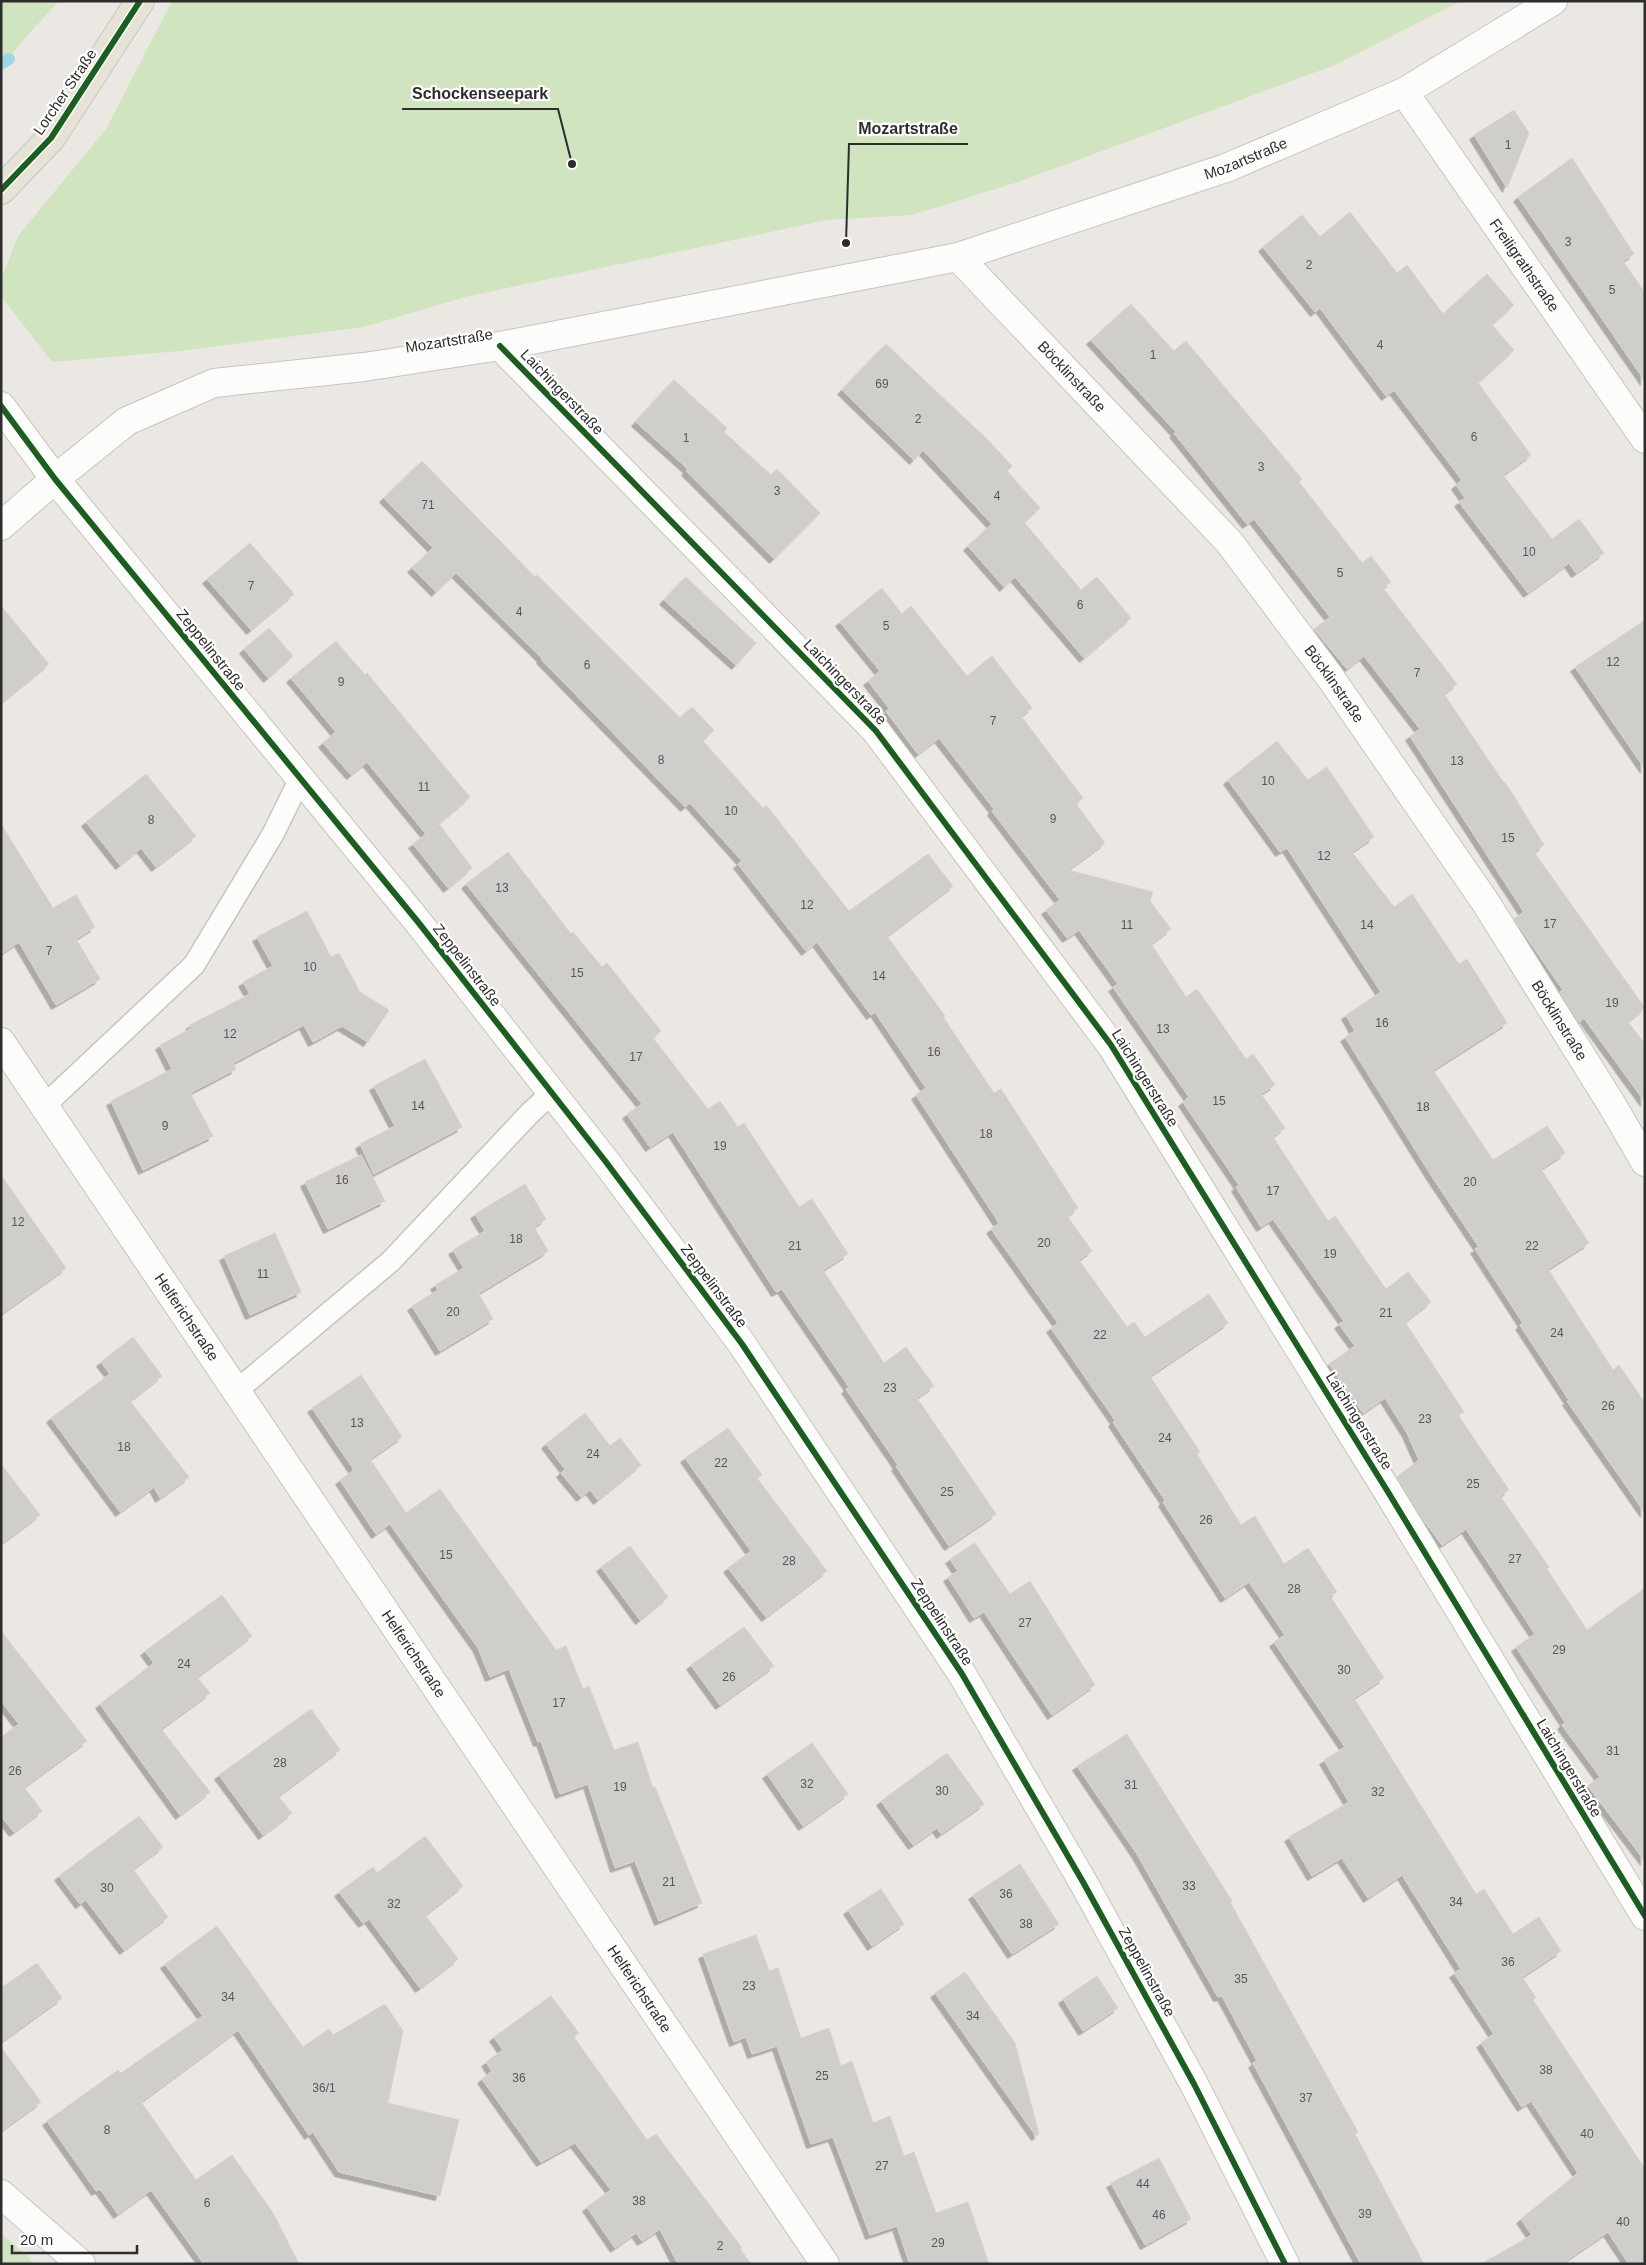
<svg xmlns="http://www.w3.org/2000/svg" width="1646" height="2265" font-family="Helvetica,sans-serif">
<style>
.green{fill:#d0e4bf}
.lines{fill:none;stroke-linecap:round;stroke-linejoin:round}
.stream{stroke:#9dd7e8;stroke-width:12}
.building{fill:#d0cecb;stroke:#d6d3d0;filter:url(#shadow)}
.lane-casing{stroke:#c5c4c4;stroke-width:24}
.street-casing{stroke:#c5c4c4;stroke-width:30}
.primary-casing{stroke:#c6c5c3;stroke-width:30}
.lane{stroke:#fcfcfb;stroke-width:21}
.street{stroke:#fcfcfb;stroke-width:28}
.primary{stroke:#e7e2d6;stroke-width:28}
.cycleway-casing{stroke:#fff;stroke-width:9}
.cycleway{stroke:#1b5e20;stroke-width:6}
.labels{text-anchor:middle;stroke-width:4.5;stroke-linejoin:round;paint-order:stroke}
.number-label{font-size:12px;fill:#585756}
.street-label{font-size:15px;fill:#2d2d2d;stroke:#fff}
.leader{fill:none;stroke:#2d2d2d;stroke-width:2}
.callout-dot{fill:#2d2d2d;stroke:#fff;stroke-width:2}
.callout-label{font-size:16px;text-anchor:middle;font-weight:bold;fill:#2d2d2d;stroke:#fff;stroke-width:4.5;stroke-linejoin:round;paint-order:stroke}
</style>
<defs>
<filter id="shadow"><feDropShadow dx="-4.5" dy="4.5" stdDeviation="0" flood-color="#0004"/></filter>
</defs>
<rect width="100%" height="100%" fill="#ebe8e4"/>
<g class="green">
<polygon points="1,1 59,1 25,38 1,68"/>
<polygon points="172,1 1461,1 1335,65 1018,182 912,215 827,220 465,297 364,327 180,351 52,362 1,296 1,279 18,236 106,129"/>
<polygon points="1,2233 35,2264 1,2264"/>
</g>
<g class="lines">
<polyline class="stream" points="1,64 9,59"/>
</g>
<g class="building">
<polygon points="1514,110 1529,133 1507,188 1474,135"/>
<polygon points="1572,158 1634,254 1623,261 1645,293 1645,381 1518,197"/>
<polygon points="1350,212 1397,273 1407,265 1443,314 1487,274 1514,305 1492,325 1514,350 1478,383 1531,455 1503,475 1552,539 1579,519 1604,553 1576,573 1569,563 1528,593 1459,502 1465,498 1456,485 1462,480 1394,390 1386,396 1320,308 1315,312 1263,247 1302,215 1320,237"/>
<polygon points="1131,304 1174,351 1186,341 1302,479 1299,482 1362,563 1371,556 1391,582 1383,588 1457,684 1444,694 1504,783 1505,782 1544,845 1534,852 1645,1008 1628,1022 1645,1044 1645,1102 1584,1018 1579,1022 1560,992 1563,990 1514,919 1524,912 1410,736 1420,729 1364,656 1347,669 1314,629 1330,617 1254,519 1247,524 1174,433 1176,432 1091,340"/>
<polygon points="886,344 988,440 1012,466 1007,471 1040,508 1024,522 1081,590 1097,577 1131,618 1084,658 1015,577 1004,587 968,546 992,524 923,450 914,460 842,390"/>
<polygon points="674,380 727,428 724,432 771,475 777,469 820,513 774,559 686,471 688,469 636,422"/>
<polygon points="422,461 535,577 537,575 680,718 692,707 714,730 703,741 763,808 767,806 849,911 928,854 953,886 887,936 945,1016 943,1017 994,1093 1001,1089 1078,1208 1067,1216 1092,1251 1079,1260 1127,1327 1134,1322 1145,1337 1209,1294 1228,1323 1150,1376 1200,1452 1197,1454 1241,1525 1255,1516 1284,1564 1308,1548 1337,1592 1330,1596 1384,1678 1354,1698 1476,1894 1484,1889 1513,1934 1539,1917 1561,1951 1522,1977 1536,1998 1533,2000 1645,2169 1645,2264 1629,2264 1608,2232 1561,2264 1481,2264 1532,2235 1521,2219 1578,2173 1531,2101 1522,2107 1481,2043 1494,2034 1454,1973 1461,1969 1402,1875 1368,1898 1342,1858 1312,1876 1289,1837 1349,1802 1324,1760 1345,1747 1274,1642 1285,1635 1249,1582 1225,1598 1163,1502 1165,1500 1113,1422 1115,1420 1051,1328 1058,1323 991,1229 999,1223 916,1095 926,1088 875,1012 871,1015 817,942 806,951 738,864 742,861 690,803 685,807 541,659 542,658 456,573 436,592 412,568 433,548 384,498"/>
<polygon points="250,543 294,594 251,630 207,579"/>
<polygon points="686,577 756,643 736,665 664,600"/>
<polygon points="882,588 902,614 911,606 967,676 992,656 1032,708 1021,716 1083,798 1076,804 1105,843 1068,870 1153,892 1150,901 1171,929 1151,944 1186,997 1197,989 1246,1059 1253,1054 1275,1085 1261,1094 1285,1128 1273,1137 1328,1221 1335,1216 1386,1289 1408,1272 1431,1302 1405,1322 1464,1412 1458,1415 1509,1490 1500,1496 1549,1567 1547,1569 1587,1630 1645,1588 1645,1861 1588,1786 1600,1777 1562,1725 1565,1722 1516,1647 1535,1634 1466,1529 1442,1545 1422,1518 1397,1477 1419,1460 1407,1433 1385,1398 1363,1413 1329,1364 1355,1346 1339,1324 1344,1321 1273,1219 1261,1227 1236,1187 1239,1185 1183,1102 1189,1097 1113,987 1118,984 1079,930 1067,938 1046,910 1060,900 992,811 994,809 939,738 918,754 886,711 890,709 868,681 880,671 840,622"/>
<polygon points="1,606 49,664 1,703"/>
<polygon points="1645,620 1645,769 1575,667"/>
<polygon points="269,628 293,656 268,678 244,649"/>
<polygon points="336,641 365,675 367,673 470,797 431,830 439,824 472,868 448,888 413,844 426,834 367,762 351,775 323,743 336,732 291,678"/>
<polygon points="1277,741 1308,780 1327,767 1374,837 1352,852 1394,907 1412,894 1459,964 1467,959 1507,1023 1433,1070 1493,1160 1547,1126 1565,1153 1541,1169 1589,1243 1548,1269 1613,1370 1619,1365 1645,1403 1645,1513 1567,1401 1569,1400 1520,1325 1523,1323 1475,1249 1479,1247 1431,1175 1345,1037 1355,1031 1346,1015 1381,992 1287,848 1280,852 1228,780"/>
<polygon points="146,774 196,836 156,867 141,848 120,865 86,822"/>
<polygon points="1,824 53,908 76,895 95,927 76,939 100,979 56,1005 19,942 1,954"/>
<polygon points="508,852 571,934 573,932 602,967 607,963 661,1031 653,1038 708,1109 720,1101 738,1127 744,1123 799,1207 812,1199 848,1254 823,1270 884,1363 906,1347 934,1386 917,1398 996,1514 949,1546 896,1466 898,1465 846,1389 849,1387 782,1289 776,1292 673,1132 650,1147 627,1114 642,1104 466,884"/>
<polygon points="307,911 331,957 339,953 360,992 389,1010 368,1042 342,1026 313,1042 304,1025 233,1063 236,1069 190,1093 213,1136 143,1170 111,1101 172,1069 160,1045 192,1028 190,1025 250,994 243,982 273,966 257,937"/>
<polygon points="425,1059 462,1127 374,1174 360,1144 395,1126 374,1086"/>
<polygon points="361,1155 385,1201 328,1229 305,1182"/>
<polygon points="1,1175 66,1268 1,1314"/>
<polygon points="525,1184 546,1219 534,1227 548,1251 479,1293 471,1280 493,1319 440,1351 412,1306 438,1290 435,1285 464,1268 453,1250 485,1231 475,1214"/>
<polygon points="275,1233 301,1292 250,1315 224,1256"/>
<polygon points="133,1337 162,1376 130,1401 189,1477 160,1498 154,1487 120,1512 51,1418 110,1374 101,1362"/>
<polygon points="361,1375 402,1437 370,1459 406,1513 440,1489 556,1650 566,1646 583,1689 589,1686 614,1750 638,1742 653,1788 655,1787 702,1903 659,1921 635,1861 615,1868 588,1784 560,1794 541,1741 538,1742 509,1669 490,1677 478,1648 390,1524 376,1534 340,1480 354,1470 312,1408"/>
<polygon points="585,1413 610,1446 620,1438 641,1465 598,1500 590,1490 581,1497 561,1473 565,1469 546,1444"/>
<polygon points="728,1428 762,1475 757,1478 827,1571 766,1617 728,1568 751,1551 685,1458"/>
<polygon points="1,1464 40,1515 1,1544"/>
<polygon points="975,1543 1010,1594 1030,1581 1095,1685 1052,1715 984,1612 974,1618 948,1577 958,1571 950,1559"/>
<polygon points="630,1546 668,1597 640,1620 601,1567"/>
<polygon points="222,1595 252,1636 197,1677 210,1693 161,1729 210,1792 180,1815 100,1704 154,1663 145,1651"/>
<polygon points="744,1627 774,1666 720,1705 691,1665"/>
<polygon points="1,1631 87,1741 24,1787 42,1811 14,1832 1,1816 1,1737 19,1724 1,1701"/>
<polygon points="311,1709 340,1750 278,1796 292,1813 263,1835 219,1775"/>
<polygon points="1127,1734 1232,1901 1230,1902 1358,2132 1355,2134 1424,2264 1361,2264 1253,2063 1257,2061 1222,1996 1218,1997 1137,1854 1077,1766"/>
<polygon points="812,1743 848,1794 803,1826 767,1774"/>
<polygon points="947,1753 984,1804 941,1834 937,1828 913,1845 881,1801"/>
<polygon points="139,1816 163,1847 133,1869 168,1917 124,1950 86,1900 80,1904 59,1876"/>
<polygon points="425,1836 463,1886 425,1915 458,1959 420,1988 369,1919 363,1923 339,1892 373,1867 377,1873"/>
<polygon points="1020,1864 1059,1924 1012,1954 973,1895"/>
<polygon points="881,1889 904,1924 872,1946 848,1910"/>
<polygon points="217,1926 303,2047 329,2029 333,2035 385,2004 403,2031 388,2103 459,2120 440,2196 339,2172 313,2132 309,2135 238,2030 141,2102 196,2180 232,2155 273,2213 299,2264 204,2264 151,2190 118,2214 100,2189 96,2191 47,2121 118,2070 121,2073 203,2016 165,1964"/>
<polygon points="756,1935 769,1971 778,1968 801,2038 829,2028 841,2066 852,2061 873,2123 890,2116 904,2156 914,2152 936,2213 968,2202 989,2264 910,2264 897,2226 870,2235 833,2137 811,2144 777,2046 752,2054 746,2037 734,2042 703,1954"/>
<polygon points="37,1963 62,1998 1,2042 1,1988"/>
<polygon points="965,1972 1015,2043 1039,2134 1036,2136 935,1993"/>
<polygon points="1097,1976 1118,2008 1083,2031 1063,1999"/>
<polygon points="551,1996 579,2033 574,2037 647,2140 656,2134 742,2248 740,2249 751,2264 678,2264 660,2229 642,2241 636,2233 615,2248 587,2207 611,2190 575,2143 541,2162 482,2079 492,2071 486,2062 503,2050 494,2037"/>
<polygon points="1,2047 41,2102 1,2131"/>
<polygon points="1159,2158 1191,2219 1145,2245 1111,2183"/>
</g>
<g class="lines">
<defs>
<g id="lane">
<polyline points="44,1106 194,965 273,834 300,779"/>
<polyline points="235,1392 391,1261 530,1113 552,1093"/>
</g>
<g id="street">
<path id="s1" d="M1404 92 1645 439"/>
<path id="s2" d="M958 257 1229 542 1330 677 1486 903 1612 1105 1645 1162"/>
<polyline points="500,346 876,731 1111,1045 1388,1492 1645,1916"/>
<polyline points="1,406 55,479 418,922 606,1162 742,1344 962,1674 1083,1882 1194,2084 1285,2264"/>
<path id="s3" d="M1 526 55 479 127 421 214 383 364 367 500 346 958 257 1226 168 1404 92 1553 1"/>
<path id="s4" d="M1 1042 825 2264"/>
<polyline points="1,2194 81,2264"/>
</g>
<polyline id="primary" points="1,190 51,138 140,1"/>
</defs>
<use href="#lane" class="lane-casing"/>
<use href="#street" class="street-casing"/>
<use href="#primary" class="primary-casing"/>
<use href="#lane" class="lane"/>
<use href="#street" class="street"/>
<use href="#primary" class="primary"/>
<defs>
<g id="cycleway">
<polyline points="1,190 51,138 140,1"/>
<polyline points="500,346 876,731 1111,1045 1388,1492 1645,1916"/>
<polyline points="1,406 55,479 418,922 606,1162 742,1344 962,1674 1083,1882 1194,2084 1285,2264"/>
</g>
</defs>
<use href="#cycleway" class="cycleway-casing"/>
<use href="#cycleway" class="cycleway"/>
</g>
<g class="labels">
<g class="number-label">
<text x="1508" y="149">1</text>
<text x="1568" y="246">3</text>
<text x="1309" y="269">2</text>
<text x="1612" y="294">5</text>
<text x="1380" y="349">4</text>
<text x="1153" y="359">1</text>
<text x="882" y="388">69</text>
<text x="918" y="423">2</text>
<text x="1474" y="441">6</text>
<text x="686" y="442">1</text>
<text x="1261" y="471">3</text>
<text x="777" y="495">3</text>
<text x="997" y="500">4</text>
<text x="428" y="509">71</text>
<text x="1529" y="556">10</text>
<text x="1340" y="577">5</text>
<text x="251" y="590">7</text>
<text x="1080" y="609">6</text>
<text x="519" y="616">4</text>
<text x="886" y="630">5</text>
<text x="1613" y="666">12</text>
<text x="587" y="669">6</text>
<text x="1417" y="677">7</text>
<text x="341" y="686">9</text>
<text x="993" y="725">7</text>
<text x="661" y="764">8</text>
<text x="1457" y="765">13</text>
<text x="1268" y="785">10</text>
<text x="424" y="791">11</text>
<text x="731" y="815">10</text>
<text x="1053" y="823">9</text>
<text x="151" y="824">8</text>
<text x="1508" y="842">15</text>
<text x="1324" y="860">12</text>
<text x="502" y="892">13</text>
<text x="807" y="909">12</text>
<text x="1550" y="928">17</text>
<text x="1127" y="929">11</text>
<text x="1367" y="929">14</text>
<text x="49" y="955">7</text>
<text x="310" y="971">10</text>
<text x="577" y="977">15</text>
<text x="879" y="980">14</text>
<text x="1612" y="1007">19</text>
<text x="1382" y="1027">16</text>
<text x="1163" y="1033">13</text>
<text x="230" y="1038">12</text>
<text x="934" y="1056">16</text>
<text x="636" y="1061">17</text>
<text x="1219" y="1105">15</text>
<text x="418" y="1110">14</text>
<text x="1423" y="1111">18</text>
<text x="165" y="1130">9</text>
<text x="986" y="1138">18</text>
<text x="720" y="1150">19</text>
<text x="342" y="1184">16</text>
<text x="1470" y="1186">20</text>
<text x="1273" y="1195">17</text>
<text x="18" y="1226">12</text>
<text x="516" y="1243">18</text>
<text x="1044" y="1247">20</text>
<text x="795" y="1250">21</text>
<text x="1532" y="1250">22</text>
<text x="1330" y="1258">19</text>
<text x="263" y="1278">11</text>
<text x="453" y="1316">20</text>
<text x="1386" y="1317">21</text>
<text x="1557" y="1337">24</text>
<text x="1100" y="1339">22</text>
<text x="890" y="1392">23</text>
<text x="1608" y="1410">26</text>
<text x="1425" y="1423">23</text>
<text x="357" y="1427">13</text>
<text x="1165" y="1442">24</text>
<text x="124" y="1451">18</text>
<text x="593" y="1458">24</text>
<text x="721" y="1467">22</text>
<text x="1473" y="1488">25</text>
<text x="947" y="1496">25</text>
<text x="1206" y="1524">26</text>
<text x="446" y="1559">15</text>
<text x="1515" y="1563">27</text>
<text x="789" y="1565">28</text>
<text x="1294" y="1593">28</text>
<text x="1025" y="1627">27</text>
<text x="1559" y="1654">29</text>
<text x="184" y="1668">24</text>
<text x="1344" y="1674">30</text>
<text x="729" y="1681">26</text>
<text x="559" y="1707">17</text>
<text x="1613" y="1755">31</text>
<text x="280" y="1767">28</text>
<text x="15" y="1775">26</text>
<text x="807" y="1788">32</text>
<text x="1131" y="1789">31</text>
<text x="620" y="1791">19</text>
<text x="942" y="1795">30</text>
<text x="1378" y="1796">32</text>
<text x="669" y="1886">21</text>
<text x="1189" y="1890">33</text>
<text x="107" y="1892">30</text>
<text x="1006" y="1898">36</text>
<text x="1456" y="1906">34</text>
<text x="394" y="1908">32</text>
<text x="1026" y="1928">38</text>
<text x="1508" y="1966">36</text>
<text x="1241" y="1983">35</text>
<text x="749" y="1990">23</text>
<text x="228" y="2001">34</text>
<text x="973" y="2020">34</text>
<text x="1546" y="2074">38</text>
<text x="822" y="2080">25</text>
<text x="519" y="2082">36</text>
<text x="324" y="2092">36/1</text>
<text x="1306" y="2102">37</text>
<text x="107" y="2134">8</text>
<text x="1587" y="2138">40</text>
<text x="882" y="2170">27</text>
<text x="1143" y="2188">44</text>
<text x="639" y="2205">38</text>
<text x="207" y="2207">6</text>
<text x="1365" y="2218">39</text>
<text x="1159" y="2219">46</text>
<text x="1623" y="2226">40</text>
<text x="938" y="2247">29</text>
<text x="720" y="2250">2</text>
</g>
<g class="street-label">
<text transform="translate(65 92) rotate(-56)" y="5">Lorcher Straße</text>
<text dy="5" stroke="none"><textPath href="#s3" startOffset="1318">Mozartstraße</textPath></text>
<text dy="5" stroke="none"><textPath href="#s1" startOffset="211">Freiligrathstraße</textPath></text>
<text transform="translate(449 341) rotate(-9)" y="5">Mozartstraße</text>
<text dy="5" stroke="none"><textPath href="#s2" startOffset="165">Böcklinstraße</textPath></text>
<text transform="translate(562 392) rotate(46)" y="5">Laichingerstraße</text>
<text transform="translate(211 650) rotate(51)" y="5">Zeppelinstraße</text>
<text transform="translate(845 682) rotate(46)" y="5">Laichingerstraße</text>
<text dy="5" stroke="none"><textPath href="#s2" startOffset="570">Böcklinstraße</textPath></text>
<text transform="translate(467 965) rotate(52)" y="5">Zeppelinstraße</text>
<text dy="5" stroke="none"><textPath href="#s2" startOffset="975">Böcklinstraße</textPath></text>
<text transform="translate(1145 1078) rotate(58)" y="5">Laichingerstraße</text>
<text transform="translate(714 1286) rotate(53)" y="5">Zeppelinstraße</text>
<text dy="5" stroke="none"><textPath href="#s4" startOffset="332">Helferichstraße</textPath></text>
<text transform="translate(1359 1421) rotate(58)" y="5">Laichingerstraße</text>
<text transform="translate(942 1622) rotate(57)" y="5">Zeppelinstraße</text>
<text dy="5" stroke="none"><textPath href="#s4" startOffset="738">Helferichstraße</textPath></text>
<text transform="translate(1569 1768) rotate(59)" y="5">Laichingerstraße</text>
<text transform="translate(1147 1972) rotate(61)" y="5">Zeppelinstraße</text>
<text dy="5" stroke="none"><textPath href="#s4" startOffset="1142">Helferichstraße</textPath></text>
</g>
</g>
<path class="leader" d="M572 164L558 109H402M846 243L849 144H968"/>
<g class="callout-dot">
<circle cx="572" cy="164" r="5"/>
<circle cx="846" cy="243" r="5"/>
</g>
<g class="callout-label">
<text x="480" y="99">Schockenseepark</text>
<text x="908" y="134">Mozartstraße</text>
</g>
<rect width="1646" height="2265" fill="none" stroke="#2d2d2d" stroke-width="5"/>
<path d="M12 2245v8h125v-8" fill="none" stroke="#2d2d2d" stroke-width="2.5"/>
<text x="20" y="2245" font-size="15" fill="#2d2d2d" stroke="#ffffff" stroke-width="4" paint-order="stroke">20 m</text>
</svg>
